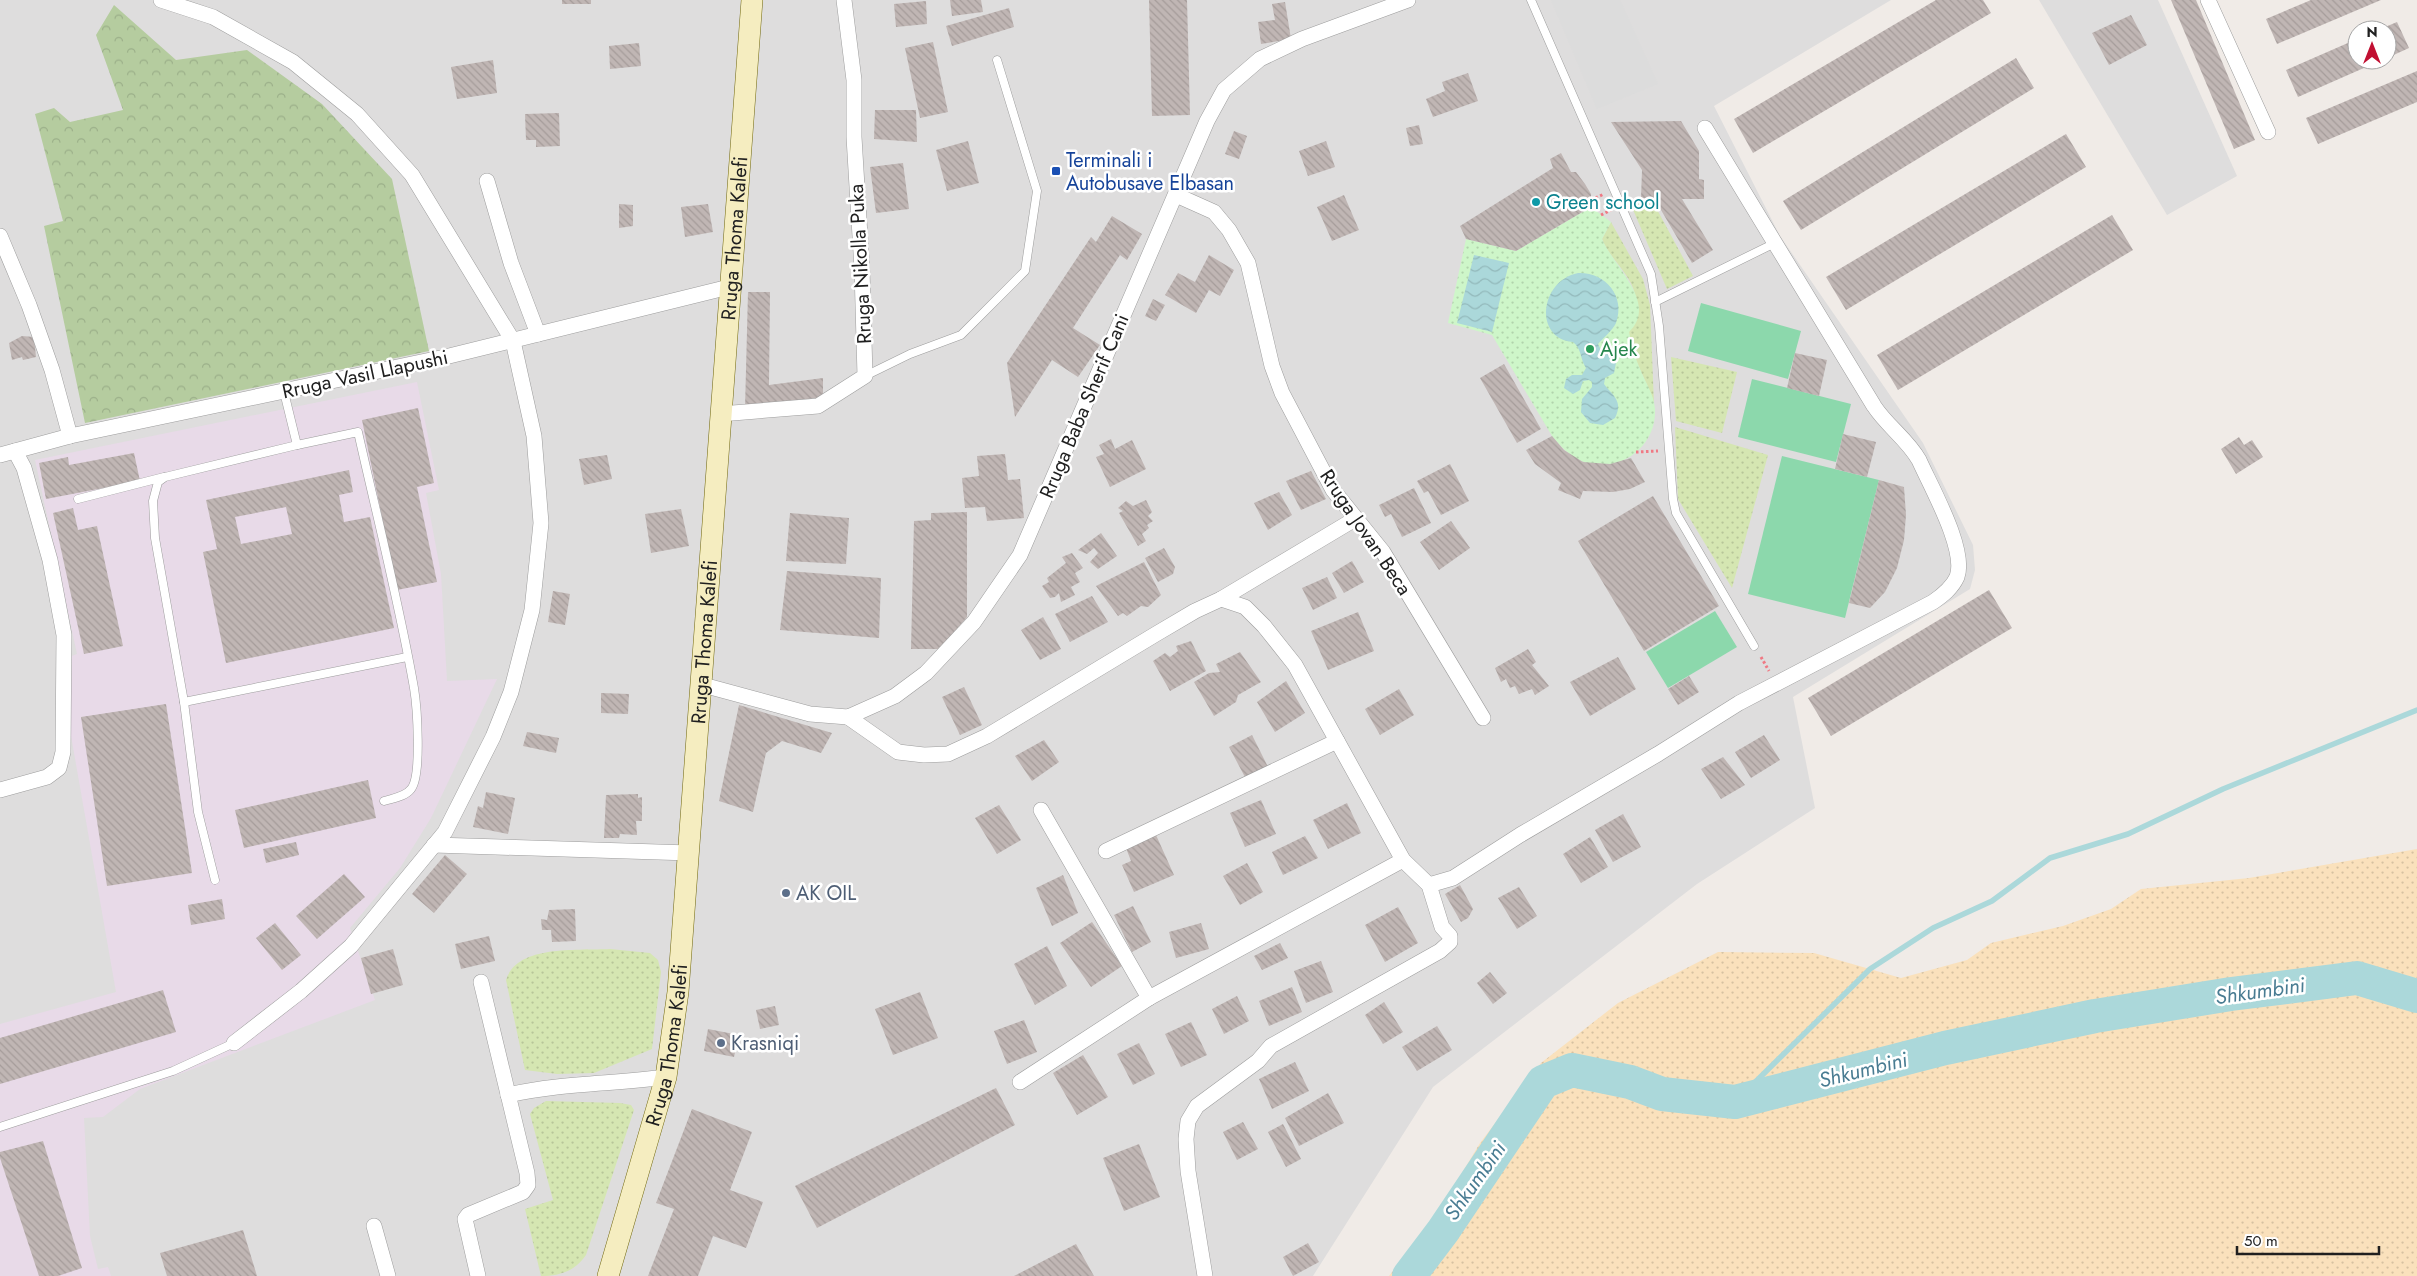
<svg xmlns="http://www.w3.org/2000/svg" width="2417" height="1276" font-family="Jost,sans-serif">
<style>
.residential{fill:#dedddd}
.industrial{fill:#e8dae8}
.grass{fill:url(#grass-dots)}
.forest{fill:url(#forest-crowns)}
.sand{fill:url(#sand-dots)}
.park{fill:url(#park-dots)}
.pitch{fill:#8cd8ac}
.parking{fill:#dcdcdc}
.water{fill:url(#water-waves)}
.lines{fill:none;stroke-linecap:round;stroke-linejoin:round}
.stream{stroke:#abd8da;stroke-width:5.5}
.river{stroke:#abd8da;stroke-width:34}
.building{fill:url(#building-back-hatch);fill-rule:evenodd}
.service-casing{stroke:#9d9d9d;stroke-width:9}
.minor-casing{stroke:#9d9d9d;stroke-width:16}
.secondary-casing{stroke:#71680e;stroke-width:22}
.path{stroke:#ef7984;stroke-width:3;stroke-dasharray:2.5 2.5;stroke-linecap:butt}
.service{stroke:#fff;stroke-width:8}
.minor{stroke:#fff;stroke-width:15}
.secondary{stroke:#f5edc0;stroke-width:21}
.transit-dot{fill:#1a4fb4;stroke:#fff;stroke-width:2}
.culture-dot{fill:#0f9aa8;stroke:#fff;stroke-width:2}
.leisure-dot{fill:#2e9e5b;stroke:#fff;stroke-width:2}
.service-dot{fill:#5c6f8a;stroke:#fff;stroke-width:2}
.labels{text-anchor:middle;stroke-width:5;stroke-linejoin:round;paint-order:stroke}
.transit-label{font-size:20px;fill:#164399;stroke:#fff;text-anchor:start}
.culture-label{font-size:20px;fill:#0d838f;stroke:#fff;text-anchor:start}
.street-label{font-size:20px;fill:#202020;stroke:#fff}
.leisure-label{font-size:20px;fill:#27864d;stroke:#fff;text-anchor:start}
.service-label{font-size:20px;fill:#4e5e75;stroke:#fff;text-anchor:start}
.water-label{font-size:21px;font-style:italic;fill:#497c92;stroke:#fff}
</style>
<defs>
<pattern id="grass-dots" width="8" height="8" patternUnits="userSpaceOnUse" patternTransform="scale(1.25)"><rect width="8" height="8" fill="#d5e6b2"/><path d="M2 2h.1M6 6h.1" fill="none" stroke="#b7c599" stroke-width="1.8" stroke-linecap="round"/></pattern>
<pattern id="forest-crowns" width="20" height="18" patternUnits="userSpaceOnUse" patternTransform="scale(1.25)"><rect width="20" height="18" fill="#b5cc9f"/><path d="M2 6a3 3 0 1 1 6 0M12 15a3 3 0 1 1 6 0" fill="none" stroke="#9baf89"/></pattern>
<pattern id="sand-dots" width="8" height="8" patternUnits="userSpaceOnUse" patternTransform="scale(1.25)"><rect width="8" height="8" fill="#fae1bc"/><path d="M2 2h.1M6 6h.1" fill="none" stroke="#d6c1a1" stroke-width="1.8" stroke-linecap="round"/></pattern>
<pattern id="park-dots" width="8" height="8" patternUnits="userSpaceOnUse" patternTransform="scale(1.25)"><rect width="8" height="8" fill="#cef6c9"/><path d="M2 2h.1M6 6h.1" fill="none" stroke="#b1d3ac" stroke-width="1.8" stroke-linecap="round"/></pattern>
<pattern id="water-waves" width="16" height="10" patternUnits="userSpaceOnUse" patternTransform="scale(1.25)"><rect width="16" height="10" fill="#abd8da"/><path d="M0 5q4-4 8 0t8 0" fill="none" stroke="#93b9bb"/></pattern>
<pattern id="building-back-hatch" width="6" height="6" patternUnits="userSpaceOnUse" patternTransform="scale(1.25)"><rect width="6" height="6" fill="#c0b6b4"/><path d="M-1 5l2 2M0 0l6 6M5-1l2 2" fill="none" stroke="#a59c9a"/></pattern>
</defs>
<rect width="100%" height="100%" fill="#f0ebe7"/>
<g class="residential">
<polygon points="0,0 1891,0 1714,106 1780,236 1923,443 1973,545 1975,570 1970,589 1793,697 1815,808 1697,884 1433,1087 1313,1276 0,1276"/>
<polygon points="2039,0 2158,0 2237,176 2167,215"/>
</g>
<polygon class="industrial" points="417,382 439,490 426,493 441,574 447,681 497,679 431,818 400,868 350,928 375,1000 140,1089 103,1117 84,1118 90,1236 98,1269 108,1267 111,1276 0,1276 0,1024 116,992 70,730 69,657 77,654 35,460"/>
<g class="grass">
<polygon points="1653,202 1693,276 1667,289 1631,205"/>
<path d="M1611 222 1643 279 1650 305 1654 404C1649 383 1628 352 1629 332 1629 313 1641 311 1633 288 1626 270 1609 257 1602 239Z"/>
<polygon points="1671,357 1737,372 1722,433 1676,421"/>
<polygon points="1675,427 1768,455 1732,588 1678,499"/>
<path d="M610 949 650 953 658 960 661 972 652 1049 594 1073 557 1074 525 1070 506 980C517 944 578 951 610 949Z"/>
<path d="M546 1101 620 1103 631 1105 634 1110 586 1255C575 1271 560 1276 541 1276L525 1209 553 1200 530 1114 534 1108Z"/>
</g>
<polygon class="forest" points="114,5 176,60 247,50 322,104 392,179 429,351 85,423 44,226 63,221 35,114 54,108 70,122 123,110 96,35"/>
<polygon class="sand" points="2417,849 2417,1276 1389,1276 1437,1215 1480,1143 1541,1063 1618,1003 1718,952 1814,953 1901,978 1967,960 1991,943 2063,926 2111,909 2141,889 2249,878"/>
<path class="park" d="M1591 207 1611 222 1602 239C1613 266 1659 303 1629 332 1632 345 1635 358 1640 369 1645 382 1654 394 1655 409 1657 448 1617 476 1581 461 1570 456 1560 446 1552 436L1492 335 1448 323 1466 239 1516 251Z"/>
<g class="pitch">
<polygon points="1701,303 1801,331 1788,379 1688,351"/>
<polygon points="1752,379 1851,404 1836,462 1738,437"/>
<polygon points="1782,456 1879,480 1845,618 1748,594"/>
<polygon points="1715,611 1737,647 1668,688 1646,652"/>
</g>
<polygon class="parking" points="1551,0 1620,0 1658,84 1597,109"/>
<g class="water">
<polygon points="1474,255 1509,263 1492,332 1457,323"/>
<path d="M1578 273C1605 272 1626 296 1616 323 1612 331 1604 337 1598 344L1601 350 1612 355 1616 363 1614 373 1605 378 1604 384C1612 395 1624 401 1615 418L1603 425 1590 423 1581 412 1582 399 1592 387V382L1589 380 1583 381 1580 390 1573 394 1564 388 1566 379 1572 375H1582L1586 368C1580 359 1582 349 1573 342 1534 339 1539 281 1578 273Z"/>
</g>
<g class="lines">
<polyline class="stream" points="1735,1102 1870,969 1933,928 1992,901 2050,858 2128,834 2223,789 2417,710"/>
<polyline class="river" points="1409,1276 1443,1231 1543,1082 1572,1070 1630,1082 1662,1094 1735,1102 1945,1048 2095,1016 2231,994 2357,978 2417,996"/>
</g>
<g class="building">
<rect x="562" y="0" width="29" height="4"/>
<polygon points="950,0 981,0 983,12 952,16"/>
<polygon points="1149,0 1187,0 1190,115 1152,116"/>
<polygon points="1936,0 1983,0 1991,13 1753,153 1734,119"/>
<polygon points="2171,0 2196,0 2255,140 2234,149"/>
<polygon points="2311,0 2381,0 2277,44 2266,19"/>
<polygon points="926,1 927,24 896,27 894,4"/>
<polygon points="1285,2 1291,39 1261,44 1258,22 1275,20 1272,4"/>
<polygon points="1009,8 1014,27 952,46 946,26"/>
<polygon points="2131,15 2147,45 2109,65 2092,33"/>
<polygon points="2397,22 2409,48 2387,58 2387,30 2378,30"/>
<polygon points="2357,39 2357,60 2382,60 2298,97 2286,70"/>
<polygon points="933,42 948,112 920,118 905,48"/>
<polygon points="639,43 641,66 610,69 609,46"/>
<polygon points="2016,58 2034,88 1801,230 1783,201"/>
<polygon points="493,60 497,93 457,99 451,67"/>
<polygon points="2417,71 2417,102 2318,144 2306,118"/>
<polygon points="1468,73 1478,101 1433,117 1426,99 1445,91 1442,82"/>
<polygon points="875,110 916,110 917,142 874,139"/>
<polygon points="559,113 560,146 536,147 536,140 526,140 525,114"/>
<polygon points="1681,121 1699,151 1699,179 1704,180 1704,199 1682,199 1713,250 1692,263 1654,198 1641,198 1642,170 1611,122"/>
<polygon points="1419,125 1423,144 1410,146 1406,128"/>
<polygon points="1234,131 1247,136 1239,159 1225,154"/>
<polygon points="2066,134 2086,167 1846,310 1826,277"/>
<polygon points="968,141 979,183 947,191 936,150"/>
<polygon points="1326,141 1335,167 1308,176 1299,151"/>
<polygon points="1561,153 1571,172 1576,172 1585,184 1591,194 1591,207 1516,251 1466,239 1460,226 1553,168 1550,159"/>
<polygon points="903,163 909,209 876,213 870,167"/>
<polygon points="1344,195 1359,230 1332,241 1317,207"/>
<polygon points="619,204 633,205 633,226 619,228"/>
<polygon points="708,204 713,232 685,237 681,207"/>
<polygon points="2112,215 2133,250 1898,390 1877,355"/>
<polygon points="1112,216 1142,234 1127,260 1120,255 1073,328 1100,345 1078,377 1052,360 1015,417 1007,363 1091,237 1096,242"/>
<polygon points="1209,255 1234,270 1220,296 1209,290 1196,313 1165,295 1178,273 1195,282"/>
<polygon points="748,292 770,292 769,385 823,378 823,397 745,408"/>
<polygon points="1153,299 1165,305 1156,321 1145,316"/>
<polygon points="22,336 34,337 36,357 23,360 22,357 12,360 9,343"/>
<polygon points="1795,353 1827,360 1819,396 1787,388"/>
<polygon points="1504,364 1541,429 1517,443 1480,378"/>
<polygon points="418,408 434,483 417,487 437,582 397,590 362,420"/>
<polygon points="1843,434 1876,442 1867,477 1835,469"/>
<polygon points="1552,436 1564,450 1583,462 1610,464 1631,458 1645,482 1630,489 1613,492 1583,491 1580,499 1558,490 1561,483 1535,464 1526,450"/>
<polygon points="2239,437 2244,445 2252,440 2263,457 2236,474 2221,449"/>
<polygon points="1111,439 1115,449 1132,440 1146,469 1110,487 1096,457 1104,454 1099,445"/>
<polygon points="134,453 140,481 46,499 39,463 68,457 69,465"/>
<polygon points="1005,454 1008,480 1020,479 1024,518 987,521 985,507 965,508 962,478 979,476 977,456"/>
<polygon points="607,455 612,479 584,485 579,459"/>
<polygon points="1450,464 1469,501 1441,515 1428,491 1424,493 1417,481"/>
<path d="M349 470 353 492 339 495 344 522 370 517 394 628 226 663 203 552 217 549 206 500ZM286 507 292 534 241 544 235 517Z"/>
<polygon points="1311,471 1326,499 1301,510 1286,481"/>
<polygon points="1879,480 1904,487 1906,515 1904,540 1897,568 1885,592 1870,608 1849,603"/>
<polygon points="1414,488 1431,523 1402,537 1391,514 1385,517 1379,505"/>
<polygon points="1279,492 1292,515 1268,530 1254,503"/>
<polygon points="1653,496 1719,606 1644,651 1578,541"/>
<polygon points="1146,500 1152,512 1148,516 1153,521 1147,525 1149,528 1142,534 1146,541 1138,546 1119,513 1123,511 1118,508 1126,501 1133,506"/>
<polygon points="73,508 78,530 97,526 123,646 84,654 53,513"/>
<polygon points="681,509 689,546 651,553 645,514"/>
<polygon points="967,512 967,617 940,649 911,649 914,521 931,520 931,513"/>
<polygon points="790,513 849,518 846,564 786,561"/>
<polygon points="1451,521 1470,548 1439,570 1420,542"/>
<polygon points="1101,533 1117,556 1098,569 1090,562 1098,553 1094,548 1087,554 1078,550"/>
<polygon points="1164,548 1175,567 1173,574 1158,582 1145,558"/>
<polygon points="1072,553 1083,568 1075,573 1080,582 1071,587 1075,595 1061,602 1059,593 1055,597 1050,598 1042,586 1049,582 1047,578 1066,563 1062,557"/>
<polygon points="1352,561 1364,582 1344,593 1332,573"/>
<polygon points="1144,562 1161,595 1148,607 1141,606 1127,616 1123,613 1118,616 1096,586"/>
<polygon points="787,571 881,578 879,638 780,630"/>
<polygon points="1327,577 1337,598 1313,610 1302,588"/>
<polygon points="1989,590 2012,628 1831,736 1808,698"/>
<polygon points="553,591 570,594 565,625 548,622"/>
<polygon points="1092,596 1108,622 1070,642 1055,614"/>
<polygon points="1358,612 1374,651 1328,670 1311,631"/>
<polygon points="1043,617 1061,649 1040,660 1021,630"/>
<polygon points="1191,641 1206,671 1170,691 1153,661 1165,653 1170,657 1178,651 1176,646"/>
<polygon points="1528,649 1536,662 1532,665 1549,686 1535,695 1532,689 1519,694 1515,686 1510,688 1506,679 1501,682 1495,668"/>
<polygon points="1240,652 1261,682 1238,695 1236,702 1214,716 1194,682 1209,673 1220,672 1216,664"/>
<polygon points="1618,657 1636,689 1590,716 1570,682"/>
<polygon points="1689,676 1699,692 1678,705 1668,689"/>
<polygon points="1286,681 1305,713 1275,732 1257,702"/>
<polygon points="964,687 982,725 960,735 942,697"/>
<polygon points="1399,689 1414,715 1380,735 1365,709"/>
<polygon points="601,693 629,694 628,714 601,713"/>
<polygon points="166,704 192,873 107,886 81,717"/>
<polygon points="739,705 832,733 821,753 782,741 766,753 753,812 719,801"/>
<polygon points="527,732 559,738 556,753 523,746"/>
<polygon points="1252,735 1268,767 1246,779 1229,747"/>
<polygon points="1764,735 1780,760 1751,778 1735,752"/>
<polygon points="1044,740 1059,762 1032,781 1015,756"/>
<polygon points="1723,757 1745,785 1721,799 1701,769"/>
<polygon points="368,780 376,818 244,848 235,810"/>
<polygon points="486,792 515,798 508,834 473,827 478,806 483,808"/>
<polygon points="638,794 638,798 642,797 642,821 636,821 637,835 620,834 619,838 604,838 606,795"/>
<polygon points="1261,800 1276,834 1245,847 1230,813"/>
<polygon points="1347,803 1361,833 1328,849 1313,820"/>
<polygon points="999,805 1021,840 997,854 975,818"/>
<polygon points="1623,814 1641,847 1613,862 1595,830"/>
<polygon points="1156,835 1174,875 1134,892 1122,865 1131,861 1126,848"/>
<polygon points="1305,836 1318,858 1283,875 1272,852"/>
<polygon points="1590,837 1608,867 1581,883 1563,854"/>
<polygon points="296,842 299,855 266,863 263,849"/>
<polygon points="445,855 467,874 434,913 412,894"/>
<polygon points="1247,863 1263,892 1240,905 1223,876"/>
<polygon points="344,874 365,897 317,939 296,916"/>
<polygon points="1063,875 1078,913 1052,926 1036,888"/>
<polygon points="1460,885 1473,909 1468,918 1461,922 1445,894"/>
<polygon points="1519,887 1537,916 1517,929 1498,898"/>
<polygon points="222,899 225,919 191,925 188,905"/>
<polygon points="1133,906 1151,942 1132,952 1114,915"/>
<polygon points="1398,907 1418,943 1385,962 1365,925"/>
<polygon points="575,909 576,941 552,942 551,930 542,930 541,919 547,920 549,910"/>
<polygon points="1092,922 1122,966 1091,987 1060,943"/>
<polygon points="275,923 301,955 282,970 256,938"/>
<polygon points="1201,923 1209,949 1176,958 1169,932"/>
<polygon points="489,936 495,961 461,969 455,944"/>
<polygon points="1280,943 1288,958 1262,970 1254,956"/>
<polygon points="1047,946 1067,986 1035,1005 1014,964"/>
<polygon points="393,949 403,985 371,994 361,958"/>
<polygon points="1321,961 1333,992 1306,1003 1294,971"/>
<polygon points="1490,972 1507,993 1493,1004 1477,983"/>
<polygon points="1292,987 1302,1012 1269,1026 1259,1001"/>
<polygon points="163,990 176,1032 0,1084 0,1038"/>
<polygon points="920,992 938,1038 893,1055 875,1009"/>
<polygon points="1237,996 1249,1021 1224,1034 1212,1009"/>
<polygon points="1384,1002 1403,1032 1383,1044 1365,1015"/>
<polygon points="775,1006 779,1025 760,1029 756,1010"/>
<polygon points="1024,1020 1037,1052 1007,1064 994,1031"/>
<polygon points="1191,1022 1207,1055 1181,1067 1165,1034"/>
<polygon points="1437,1026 1452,1050 1417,1071 1402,1047"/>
<polygon points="708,1029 739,1035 734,1057 704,1051"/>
<polygon points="1139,1043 1155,1074 1133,1085 1117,1054"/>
<polygon points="1083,1055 1108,1097 1077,1115 1053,1073"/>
<polygon points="1295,1062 1309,1091 1272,1109 1259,1079"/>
<polygon points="996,1088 1015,1125 817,1228 795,1186"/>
<polygon points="1328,1093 1344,1123 1299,1146 1285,1118"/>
<polygon points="692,1109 752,1132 730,1190 763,1202 746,1248 713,1236 698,1276 648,1276 674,1209 656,1203"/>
<polygon points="1243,1122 1258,1149 1237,1160 1223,1132"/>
<polygon points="1283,1124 1301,1159 1286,1167 1268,1132"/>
<polygon points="43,1141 82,1268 58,1276 39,1276 0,1158 0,1152"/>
<polygon points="1139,1144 1160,1197 1124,1211 1103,1158"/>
<polygon points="243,1230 257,1276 167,1276 160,1253"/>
<polygon points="1308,1243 1319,1262 1293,1276 1283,1257"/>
<polygon points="1076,1244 1094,1276 1014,1276"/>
</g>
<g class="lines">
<defs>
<g id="service">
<polyline points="1531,0 1651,274 1659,326 1673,499 1676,513 1754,646"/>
<polyline points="1655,302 1775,243"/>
<polyline points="865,376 910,354 961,335 1025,271 1037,191 997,60"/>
<path d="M297 445 358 432C377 517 399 602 414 688 417 706 422 776 411 789 405 797 393 798 384 801"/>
<polyline points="78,499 164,477"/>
<polyline points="184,702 407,657"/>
<polyline points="215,880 198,812 184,702 155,538 153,501 158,482 165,477 297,445 284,392"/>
<polyline points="0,1127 173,1071 234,1043"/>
</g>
<g id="minor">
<polyline points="161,0 213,17 293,62 357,114 412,175 513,341 534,436 541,523 532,610 511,692 493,737 445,832 351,946 301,991 234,1043"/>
<polyline points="2208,0 2268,132"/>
<polyline points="487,181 511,263 538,334"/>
<polyline points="1176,195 1214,212 1229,230 1248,263 1272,366 1282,393 1333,490 1383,552 1483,718"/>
<polyline points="0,236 29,305 52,370 70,436"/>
<polyline points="720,414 818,406 865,376 862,269 854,137 854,80 844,0"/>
<polyline points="0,455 70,436 445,357 729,287"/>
<polyline points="1221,599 1355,519"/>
<polyline points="703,685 810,714 848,717 895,696 926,673 974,622 1020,555 1207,121 1224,90 1260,59 1302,39 1408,0"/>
<polyline points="848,717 898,752 924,755 948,754 987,736 1156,634 1195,611 1221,599 1245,607 1264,626 1295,665 1403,860 1429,885 1442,927 1450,936 1450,942 1440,951 1271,1046 1258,1061 1197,1106 1188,1121 1186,1139 1188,1171 1205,1276"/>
<polyline points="0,790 47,777 59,768 63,752 64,635 50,560 24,468 15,451"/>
<polyline points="1041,810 1149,998"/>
<polyline points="434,845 690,853"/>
<polyline points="1106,851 1337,741"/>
<path d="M1429 885 1453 878 1520 835 1658 754 1739 703 1933 602C1943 595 1952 588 1957 577 1967 550 1931 487 1919 460 1907 439 1887 426 1874 406L1705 128"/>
<polyline points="1020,1082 1149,998 1403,860"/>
<path d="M508 1095C560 1083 614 1084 666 1077"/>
<polyline points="374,1226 388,1276"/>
<polyline points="478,1276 465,1219 468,1215 523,1192 528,1185 527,1173 481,982"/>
</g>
<g id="secondary">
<path id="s1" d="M608 1276 666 1077 678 992 752 0"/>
</g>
</defs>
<use href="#service" class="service-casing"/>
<use href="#minor" class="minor-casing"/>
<use href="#secondary" class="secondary-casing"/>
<g class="path">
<polyline points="1591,200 1604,194"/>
<polyline points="1601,215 1611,210"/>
<polyline points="1636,452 1658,451"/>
<polyline points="1761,657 1769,671"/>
</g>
<use href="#service" class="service"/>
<use href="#minor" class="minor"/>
<use href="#secondary" class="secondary"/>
</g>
<rect class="transit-dot" x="1051" y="166" width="10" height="10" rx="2.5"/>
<circle class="culture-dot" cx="1536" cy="202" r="5"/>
<circle class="leisure-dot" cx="1590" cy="349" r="5"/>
<g class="service-dot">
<circle cx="786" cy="893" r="5"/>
<circle cx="721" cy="1043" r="5"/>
</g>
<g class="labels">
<g class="transit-label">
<text x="1066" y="167">Terminali i<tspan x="1066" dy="23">Autobusave Elbasan</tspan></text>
</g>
<g class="culture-label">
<text x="1546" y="209">Green school</text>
</g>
<g class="street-label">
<text dy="7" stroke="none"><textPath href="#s1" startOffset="1049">Rruga Thoma Kalefi</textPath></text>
<text transform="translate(860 264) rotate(-93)" y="7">Rruga Nikolla Puka</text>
<text transform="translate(365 374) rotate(-12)" y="7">Rruga Vasil Llapushi</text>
<text transform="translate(1084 406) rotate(-67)" y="7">Rruga Baba Sherif Cani</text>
<text transform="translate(1366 532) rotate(56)" y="7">Rruga Jovan Beca</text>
<text dy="7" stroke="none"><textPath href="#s1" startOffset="644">Rruga Thoma Kalefi</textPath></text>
<text dy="7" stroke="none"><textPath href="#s1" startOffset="239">Rruga Thoma Kalefi</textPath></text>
</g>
<g class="leisure-label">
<text x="1600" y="356">Ajek</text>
</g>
<g class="service-label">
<text x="796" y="900">AK OIL</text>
<text x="731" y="1050">Krasniqi</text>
</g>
<g class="water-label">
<text transform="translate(2260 991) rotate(-8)" y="7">Shkumbini</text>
<text transform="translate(1863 1070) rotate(-14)" y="7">Shkumbini</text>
<text transform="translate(1475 1181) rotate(-55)" y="7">Shkumbini</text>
</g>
</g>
<g transform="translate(2372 45)"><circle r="24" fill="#ffffff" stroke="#a6a6a6"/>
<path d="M0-4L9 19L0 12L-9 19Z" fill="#c11032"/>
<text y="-8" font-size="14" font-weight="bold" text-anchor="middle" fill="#202020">N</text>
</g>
<path d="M2237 1246v8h142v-8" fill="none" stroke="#202020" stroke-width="2.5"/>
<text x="2244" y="1246" font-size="15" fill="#202020" stroke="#ffffff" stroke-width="4" paint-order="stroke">50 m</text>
</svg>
